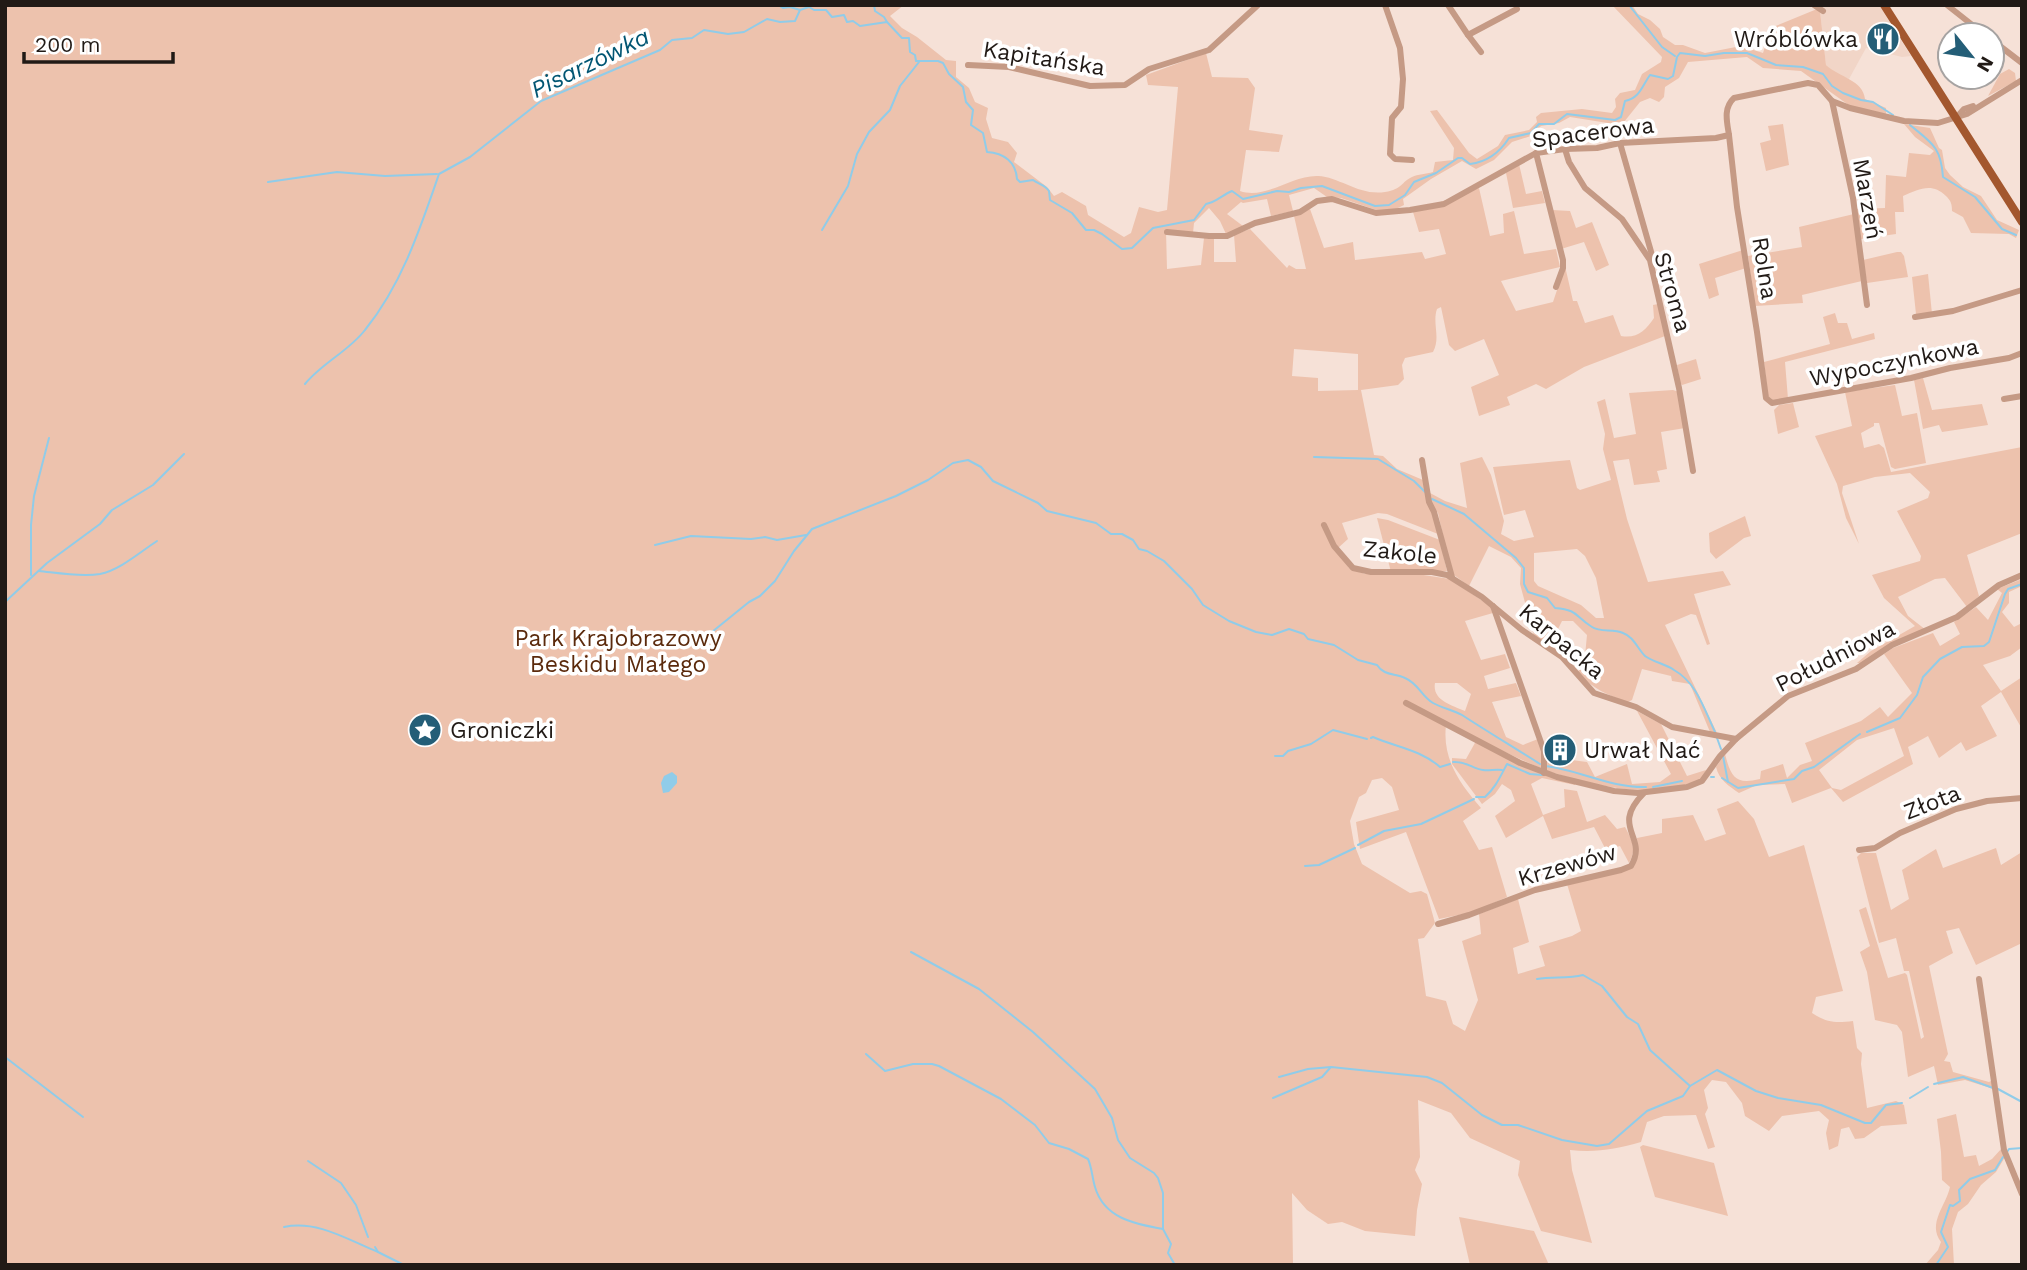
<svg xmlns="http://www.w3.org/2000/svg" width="2027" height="1270" font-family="'Work Sans',sans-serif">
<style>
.built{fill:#f1d5c7}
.green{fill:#edc2ad;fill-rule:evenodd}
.water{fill:#90cce9}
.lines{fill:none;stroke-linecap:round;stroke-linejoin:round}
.stream{stroke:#90cce9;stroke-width:2}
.minor{stroke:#c59a85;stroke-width:6}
.major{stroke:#a3572e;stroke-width:8}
.labels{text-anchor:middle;stroke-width:7;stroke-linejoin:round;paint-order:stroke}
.poi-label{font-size:23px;fill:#211a16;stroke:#fff;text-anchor:start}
.street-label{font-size:23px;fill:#211a16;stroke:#fff}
.park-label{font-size:23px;fill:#5b2a0c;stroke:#fff}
.water-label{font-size:24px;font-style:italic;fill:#025673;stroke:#fff}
</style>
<rect width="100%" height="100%" fill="#f6e1d7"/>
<polygon class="built" points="1825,5 1879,5 1911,56 1902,57 1866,48 1849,79 1832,72 1826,65 1820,11"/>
<g class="green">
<path d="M5 5H904L890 16 902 28 917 37 946 60 956 61V77L969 88 975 102 988 108 986 119 992 138 1008 142 1017 153 1014 162 1047 187 1054 196 1062 192 1086 206 1088 215 1124 237 1131 233 1139 207 1158 212 1167 210 1178 87 1148 85 1146 75 1206 53 1212 77 1248 78 1255 88 1249 130 1283 135 1279 152 1246 150 1240 191C1266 200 1291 175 1318 176 1340 177 1359 196 1385 192 1403 189 1401 182 1412 177 1418 174 1426 174 1433 172L1435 162 1453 160 1454 148 1430 111 1437 110 1469 153 1477 159 1498 146 1505 135 1529 130 1537 122 1536 117 1541 113 1582 109 1612 113 1616 107 1615 99 1620 93 1635 90 1642 74 1661 62 1662 57 1612 5H1632L1638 14 1650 20 1660 29 1663 37 1675 45H1683L1705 53 1741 46 1763 53 1771 28 1817 9 1820 11 1826 65C1839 77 1863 80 1865 99L1886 108V114L1850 106 1801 71 1763 68 1747 57 1688 62 1679 78 1665 87 1664 97 1659 102 1650 98 1640 102 1624 122 1614 124 1570 117 1559 123 1541 126 1531 136 1512 142 1494 160 1476 169 1462 161 1431 179 1403 199 1404 205 1396 209 1379 211 1341 198 1327 197 1314 188 1289 195 1293 211 1271 216 1267 199 1243 203 1241 202 1227 214 1243 226 1226 234 1220 221 1209 208 1194 223 1193 233 1166 231 1167 269 1201 265 1204 238 1214 239V262H1236L1234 235 1250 229 1287 268 1289 265 1296 269H1306L1294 216 1310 209 1324 248 1353 242 1355 260 1422 252 1425 259 1446 254 1439 229 1419 232 1413 212 1479 188 1490 236 1504 233 1503 214 1514 211 1524 254 1556 249 1560 267 1501 281 1516 311 1553 302 1565 266 1573 301H1577L1585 323 1613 315 1621 336C1637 339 1646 330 1654 318L1653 305 1658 304 1665 336 1584 367 1546 389 1536 384 1507 397 1510 405 1479 416 1471 387 1499 375 1484 339 1455 351 1449 345 1441 307 1437 309C1432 323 1441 338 1433 352L1405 358 1402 365 1404 379 1398 385 1361 390 1374 455 1383 456 1397 469 1423 480 1438 534 1387 514 1378 513 1342 523 1348 539 1338 548 1349 568 1365 574H1417L1450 579 1490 606 1493 613 1465 621 1481 660 1505 654 1510 668 1484 676 1488 689 1516 683 1521 696 1492 702 1506 737 1523 745 1538 739 1542 751V769L1446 725C1442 759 1460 784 1481 808L1463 821 1479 850 1492 847 1507 897 1473 912 1439 919 1406 832 1360 849 1356 822 1399 810 1392 787 1382 778 1372 780 1366 793 1359 797 1350 821 1354 844 1362 864 1410 893 1421 891 1427 894 1435 923 1424 938 1418 939 1426 996 1446 1001 1453 1024 1465 1031 1478 1000 1462 941 1481 934 1479 914 1518 899 1529 942 1513 948 1518 974 1545 966 1539 946 1572 936 1581 931 1567 884 1634 864 1638 854 1637 838 1662 833V819L1693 815 1705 841 1726 834 1717 809 1738 801 1754 819 1769 857 1804 845 1843 991 1816 997 1812 1013C1827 1023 1836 1023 1853 1021L1857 1048 1862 1053 1861 1064 1867 1108 1896 1101 1904 1105 1907 1124 1881 1126 1864 1138 1855 1139 1849 1127 1841 1129 1838 1146 1829 1150 1826 1133 1829 1120 1819 1111 1782 1116 1769 1131 1745 1116 1742 1103 1726 1082 1712 1080 1704 1090 1708 1108 1705 1114 1715 1147 1708 1149 1696 1115 1664 1116 1647 1122 1641 1142C1616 1149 1596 1153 1570 1150L1572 1170 1592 1243 1541 1231 1518 1175 1520 1161 1470 1138 1451 1113 1418 1100 1420 1157 1415 1170 1422 1184 1417 1210 1415 1236 1365 1231 1342 1222 1328 1224 1307 1210 1292 1193 1293 1265H5ZM1294 349 1358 354V390L1318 391V378L1292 376ZM1435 683H1457L1471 694 1465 711C1451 705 1432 700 1435 683Z"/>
<polygon points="2009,69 2015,73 2016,81 1988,96 2000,74"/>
<polygon points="1783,124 1789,165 1766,171 1760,143 1771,140 1768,126"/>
<path d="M1904 124 1930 128 1939 148 1942 150 1945 168 1950 175 1963 187 1981 196 1997 220 2019 230 2016 238 2009 234 1971 233 1963 217 1952 211C1952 204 1951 201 1946 196 1932 182 1919 189 1903 196L1904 212H1895L1896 234 1861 239 1857 209 1885 208 1886 175 1906 177 1909 153 1930 155 1934 151 1915 137Z"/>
<polygon points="1519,164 1526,194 1542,191 1545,203 1513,208 1506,173"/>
<polygon points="1552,210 1570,211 1576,228 1592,222 1609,265 1596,271 1584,242 1561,249"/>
<polygon points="1854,214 1862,281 1802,295 1803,303 1755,306 1748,256 1802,247 1799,227"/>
<polygon points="1743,250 1746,268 1715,278 1719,295 1709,299 1699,264"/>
<polygon points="1897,252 1901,252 1904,256 1908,277 1867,283 1863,260"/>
<polygon points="1928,274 1932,314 1916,314 1912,277"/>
<polygon points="1835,313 1838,323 1847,323 1852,339 1874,333 1875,339 1785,362 1788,399 1774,401 1768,396 1764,362 1830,344 1823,317"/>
<polygon points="1696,359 1701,379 1682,385 1680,383 1677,365"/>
<polygon points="1923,378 1932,410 1982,404 1988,425 1942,432 1939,425 1923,429 1914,380"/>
<polygon points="1895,385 1902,416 1917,413 1926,463 1895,469 1891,467 1879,423 1874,423 1874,426 1861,433 1864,448 1879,444 1884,448 1891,472 2022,447 2022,533 1967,555 1979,596 1967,607 1945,578 1935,579 1898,597 1908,616 1926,630 1862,663 1857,663 1871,651 1915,626 1884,598 1872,575 1920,561 1921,556 1897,511 1928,498 1930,492 1910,473 1875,477 1843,486 1842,493 1859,544 1846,518 1837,484 1815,436 1852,426 1845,392"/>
<path d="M1673 390 1679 392 1685 428 1661 432 1667 469 1657 471 1660 482 1634 485 1629 459 1613 461 1627 519 1648 582 1723 571 1731 585 1694 594 1710 644 1707 645 1696 615 1691 614 1665 625 1717 733 1710 732 1690 684 1672 681 1671 676 1642 669 1632 700 1628 702C1605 694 1595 690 1577 672L1584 666 1587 635 1573 621H1562L1549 647 1534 636 1520 584 1521 568 1511 557 1489 546 1469 586 1454 575 1450 567 1438 513 1430 502V493L1445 501 1467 508 1460 463 1482 457 1491 475 1504 521 1501 534 1514 541 1534 537 1525 510 1504 515 1493 467 1570 460 1577 488 1580 490 1611 480 1603 449 1605 434 1597 402 1605 399 1614 438 1636 434 1629 393ZM1577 549 1585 556 1596 578 1604 618H1596L1581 605 1538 586 1534 581V553Z"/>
<polygon points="1793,403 1799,427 1778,434 1774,410 1779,405"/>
<polygon points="1745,516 1751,536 1744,538 1716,559 1710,552 1709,533"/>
<polygon points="1377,518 1388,520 1440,540 1447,571 1391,572"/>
<path d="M2022 579V586L2009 592V603L2002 612 2014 627 2022 623V647L2010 656 1983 665 2001 691 2022 677V729L2001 692 1981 706 1997 736 1966 751 1961 742 1939 758 1928 736 1908 747 1913 764 1843 802 1831 788 1792 803 1785 784 1757 785 1739 793C1729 786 1719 780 1716 767L1725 754C1731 777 1735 785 1760 779L1761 771 1783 764 1787 778 1800 765 1812 761 1805 743 1861 721 1880 707 1888 717 1912 693 1884 654 1893 648 1933 633 1940 646 1960 634 1954 622 1976 607 1988 620 2002 593 1997 589ZM1894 728 1904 756 1841 790 1832 788 1819 770 1857 740Z"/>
<path d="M1637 711 1661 724 1687 776 1706 770 1702 779C1646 801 1601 786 1546 771L1548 757 1587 762 1595 777 1627 764 1632 784 1660 782 1671 774Z"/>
<path d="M1476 741 1575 783V785L1542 778 1531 784 1543 815 1565 807 1564 789 1577 791 1587 822 1605 815 1617 829 1625 827C1632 840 1637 849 1629 863L1620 846 1606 850 1594 827 1552 839 1543 816 1506 838 1495 816 1515 801 1511 790 1502 784 1495 794 1482 804 1452 764V758L1466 759Z"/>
<polygon points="1996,848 2001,865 2022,852 2022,943 1976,965 1959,928 1946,931 1953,953 1929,966 1948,1054 1944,1061 1950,1062 1953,1072 1989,1082 1993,1080 1994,1089 1965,1080 1938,1085 1934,1066 1908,1077 1902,1032 1897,1025 1875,1020 1867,972 1860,952 1870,946 1859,910 1866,907 1888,978 1905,973 1907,975 1921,1039 1924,1037 1909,971 1904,971 1896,938 1879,943 1857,857 1861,853 1876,853 1891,910 1909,899 1902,870 1936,849 1943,868"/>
<path d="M1956 1114 1964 1157 1976 1155 1979 1166 1992 1159 2002 1148 2005 1157 1996 1172 1981 1185 1968 1204 1958 1212 1952 1229 1954 1265H1925L1938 1250 1941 1242C1927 1223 1946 1206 1950 1187L1942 1180 1941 1152 1937 1119Z"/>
<polygon points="1643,1145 1714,1163 1728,1216 1655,1197 1640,1147"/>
<polygon points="1459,1217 1534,1231 1549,1265 1470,1265"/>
</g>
<polygon class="water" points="672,772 677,776 677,783 669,792 663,793 661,783 664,776"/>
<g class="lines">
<g class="stream">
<polyline points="778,5 783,8 790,7 800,10"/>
<polyline points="874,5 875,11 884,17 887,22"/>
<polyline points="1629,5 1662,47 1675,56"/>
<path d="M1910 125C1932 143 1941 147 1943 177L1975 197 2002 229 2016 235"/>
<polyline points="268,182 337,172 385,176 437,174"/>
<polyline points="822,230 848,186 857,154 869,132 890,110 900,86 919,62"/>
<polyline points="2021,237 2022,238"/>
<path d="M305 384C322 363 349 351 365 330 402 284 420 229 439 174L470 157 541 101 660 50 672 40 692 38 704 30 728 34 744 32 767 19 780 22 795 21 800 10 809 7 814 10H826L832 17 844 15 847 22 853 21 860 26 887 22 902 38H909L910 52 915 55 916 61H938L943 63 949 74 963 87 966 102 973 110 971 125 983 133 987 152C1004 153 1016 162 1017 179L1020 182 1033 180C1038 184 1045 185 1049 191L1050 200 1072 213 1086 230H1094L1102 234 1122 249 1132 248 1153 228 1194 220 1206 204C1217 202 1222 195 1232 191L1243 199 1277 191 1289 192 1301 188 1322 186 1375 206 1389 205 1405 195 1414 182 1436 173 1458 158H1462L1470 164C1487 162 1500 152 1509 138L1531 133 1539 124H1554L1567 114 1615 120 1621 117 1625 101C1640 98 1642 86 1650 75L1668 79 1673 76 1677 57 1680 53 1705 56 1724 53H1747L1776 65 1803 67 1823 74 1832 86 1843 93 1861 100 1873 102 1893 115"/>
<polyline points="1314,457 1378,459 1414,481 1425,492"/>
<path d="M1432 499 1464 514 1516 558 1524 568V584L1528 592 1547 598 1555 608C1579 610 1574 616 1592 627 1601 633 1613 628 1623 633 1634 637 1637 648 1645 656 1653 662 1666 664 1674 670 1697 683 1704 709 1715 732"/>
<polyline points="655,545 691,536 751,539 765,537 777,540 806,535"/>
<path d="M39 571C58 573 80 577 100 574 120 570 140 552 157 541"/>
<polyline points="31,575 31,525 34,496 49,438"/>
<polyline points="5,602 47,563 100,524 112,510 153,485 184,454"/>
<path d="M702 645 707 636 749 602 760 596 775 581 794 551 812 529 896 496 928 480 953 463 968 460 981 467 993 481 1038 503 1047 511 1096 523 1111 534H1122L1133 540 1139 549 1147 551 1164 561 1192 589 1203 605 1229 621 1256 632 1272 635 1289 629 1304 634 1308 639 1334 645 1358 660 1377 665C1384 676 1395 673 1405 678 1419 684 1421 696 1433 703 1442 708 1453 710 1462 715 1488 732 1515 748 1540 764"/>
<polyline points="1867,732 1900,718 1917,695 1923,677 1940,659 1962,647 1984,646 1989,642 2005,594 2008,589 2022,584"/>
<path d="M1371 738 1373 737C1396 747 1421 750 1440 767L1450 764"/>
<polyline points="1717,738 1721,749"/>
<polyline points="1275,756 1283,756 1288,751 1311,744 1333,730 1367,739"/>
<polyline points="1723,756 1728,782"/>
<path d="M1453 762C1467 761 1473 769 1483 770 1489 771 1495 769 1502 770"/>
<path d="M1545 766C1580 770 1610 788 1646 787"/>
<polyline points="1711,777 1714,777"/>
<polyline points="1722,778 1738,788 1794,779 1802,771 1814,767 1860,734"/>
<polyline points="1653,787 1682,781"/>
<path d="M1476 797H1485C1496 787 1500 777 1507 764L1530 774 1542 775"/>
<polyline points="1358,845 1384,831 1421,824 1474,799"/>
<polyline points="1305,866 1319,865 1355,848"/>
<polyline points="911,952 979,989 1033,1032 1095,1089 1112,1118 1118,1140 1130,1158 1154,1173 1158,1178 1163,1193 1163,1229 1171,1244 1168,1253 1175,1265"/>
<path d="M1537 979C1552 976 1567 979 1583 975L1602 986 1627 1017 1638 1024 1650 1050 1690 1086"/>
<path d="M866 1054 885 1071 913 1064H932L939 1066 1001 1099 1035 1125 1049 1143 1069 1149 1088 1159C1092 1168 1092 1177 1095 1187 1104 1218 1134 1224 1163 1229"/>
<polyline points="5,1057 83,1117"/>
<polyline points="1279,1077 1308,1069 1331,1067 1427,1077 1442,1083 1482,1115 1502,1125 1518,1125 1562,1140 1597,1146 1609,1144 1647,1111 1683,1096 1690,1086 1717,1070 1756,1091 1778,1098 1821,1105 1865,1123 1871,1123 1886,1105 1902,1103"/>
<polyline points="1934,1084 1963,1077 1993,1088"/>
<polyline points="1998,1089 2022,1102"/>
<polyline points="1273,1098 1322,1077 1330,1068"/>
<polyline points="1910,1098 1928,1087"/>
<polyline points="2007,1152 2009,1149 2022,1148"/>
<polyline points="308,1161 341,1183 356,1205 368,1237"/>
<path d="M284 1227C318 1220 348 1240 378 1252"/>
<polyline points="375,1247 378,1252 404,1265"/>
<polyline points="1936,1265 1948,1247 1941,1232 1950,1205 1953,1206 1960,1201 1959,1190 1970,1179 1995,1170 2003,1157"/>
</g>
<g class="minor">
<polyline points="1385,5 1400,48 1403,79 1401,107 1392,118 1390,154 1395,159 1412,160"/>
<polyline points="1448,5 1468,35 1517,9"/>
<polyline points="1814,5 1823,11"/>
<polyline points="1947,5 1985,35"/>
<polyline points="1468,35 1481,52"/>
<polyline points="1992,40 2022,63"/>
<polyline points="968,65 1009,67 1090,86 1125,85 1149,69 1209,50 1258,5"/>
<polyline points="1832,101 1853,198 1867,305"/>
<polyline points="1956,118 1964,109 1973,106"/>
<polyline points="1729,135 1737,207 1757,332 1766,398 1772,403 1911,378 1950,368 2009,358 2022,353"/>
<polyline points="1620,143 1654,262"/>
<polyline points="1565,149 1569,162 1585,188 1622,219 1650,260 1679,388 1693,471"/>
<polyline points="1536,153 1563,260 1563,268 1556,287"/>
<path d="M1167 232 1209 236H1227L1255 223 1300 212 1317 201 1332 199 1376 213 1410 210 1444 204 1536 153 1565 149 1597 148 1620 143 1716 138 1729 135C1727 122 1723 108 1734 98L1808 83 1818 85 1832 101 1850 108 1904 121 1938 123 1967 114 2022 80"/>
<polyline points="1915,317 1953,311 2022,290"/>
<polyline points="2004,399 2022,396"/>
<polyline points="1422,460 1429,502 1434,512 1452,577"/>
<polyline points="1324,525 1334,546 1353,568 1371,572 1432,572 1447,575 1482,597 1522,630 1562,657 1594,693 1636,707 1672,727 1736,739"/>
<polyline points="1493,606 1544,751 1544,773"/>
<polyline points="1406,703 1520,763 1557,777 1614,791 1638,793 1687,787 1702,781 1720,756 1736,739 1788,696 1856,669 1892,645 1957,617 1999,585 2022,575"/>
<polyline points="1859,850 1875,848 1900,833 1956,809 1987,801 2022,798"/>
<path d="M1438 924 1469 915 1535 890 1621 870 1631 866C1649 836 1609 828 1644 793"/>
<polyline points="1979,979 2004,1150 2022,1194"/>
</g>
<polyline class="major" points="1884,5 2022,222"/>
</g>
<defs>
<symbol id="restaurant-disc" viewBox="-11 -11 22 22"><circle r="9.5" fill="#245e77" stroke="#fff"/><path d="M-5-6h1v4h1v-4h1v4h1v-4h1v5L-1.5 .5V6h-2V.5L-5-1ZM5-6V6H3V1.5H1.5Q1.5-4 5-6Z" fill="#fff"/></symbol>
<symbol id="sight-disc" viewBox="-11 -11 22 22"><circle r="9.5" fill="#245e77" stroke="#fff"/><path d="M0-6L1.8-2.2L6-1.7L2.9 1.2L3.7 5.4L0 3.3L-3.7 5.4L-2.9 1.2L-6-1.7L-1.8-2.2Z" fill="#fff"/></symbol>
<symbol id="building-disc" viewBox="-11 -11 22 22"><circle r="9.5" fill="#245e77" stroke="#fff"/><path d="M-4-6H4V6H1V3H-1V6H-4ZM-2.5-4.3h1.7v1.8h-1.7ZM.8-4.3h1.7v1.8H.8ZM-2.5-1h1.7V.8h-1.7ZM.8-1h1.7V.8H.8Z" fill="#fff"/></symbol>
</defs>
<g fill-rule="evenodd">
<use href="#restaurant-disc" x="1864" y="20" width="38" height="38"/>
<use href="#sight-disc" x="406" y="711" width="38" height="38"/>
<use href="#building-disc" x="1541" y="731" width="38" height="38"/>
</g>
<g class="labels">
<g class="poi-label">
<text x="1858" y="47" text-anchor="end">Wróblówka</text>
<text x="450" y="738">Groniczki</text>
<text x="1584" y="758">Urwał Nać</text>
</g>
<g class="street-label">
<text transform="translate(1044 58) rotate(9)" y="8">Kapitańska</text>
<text transform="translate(1593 132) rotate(-7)" y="8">Spacerowa</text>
<text transform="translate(1868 199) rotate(80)" y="8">Marzeń</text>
<text transform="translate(1765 268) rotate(81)" y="8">Rolna</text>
<text transform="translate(1673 292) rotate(74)" y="8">Stroma</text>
<text transform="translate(1894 362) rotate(-11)" y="8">Wypoczynkowa</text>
<text transform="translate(1400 552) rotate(6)" y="8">Zakole</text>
<text transform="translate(1562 641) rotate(40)" y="8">Karpacka</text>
<text transform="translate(1835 656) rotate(-27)" y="8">Południowa</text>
<text transform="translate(1932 802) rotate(-21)" y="8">Złota</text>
<text transform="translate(1567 865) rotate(-16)" y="8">Krzewów</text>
</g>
<g class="park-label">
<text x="618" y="646">Park Krajobrazowy<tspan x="618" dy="26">Beskidu Małego</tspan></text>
</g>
<g class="water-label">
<text transform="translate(590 63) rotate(-26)" y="8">Pisarzówka</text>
</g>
</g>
<rect width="2027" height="1270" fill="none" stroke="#211a16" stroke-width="14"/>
<g transform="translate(1971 56) rotate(120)"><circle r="33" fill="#ffffff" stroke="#a6a3a2" stroke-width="2"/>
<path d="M0-5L12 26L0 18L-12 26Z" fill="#245e77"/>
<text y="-10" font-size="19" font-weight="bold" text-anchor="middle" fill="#211a16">N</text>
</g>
<path d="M24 52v10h149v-10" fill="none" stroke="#211a16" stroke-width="3.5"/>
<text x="35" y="52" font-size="21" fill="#211a16" stroke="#ffffff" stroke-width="5" paint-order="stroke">200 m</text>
</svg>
